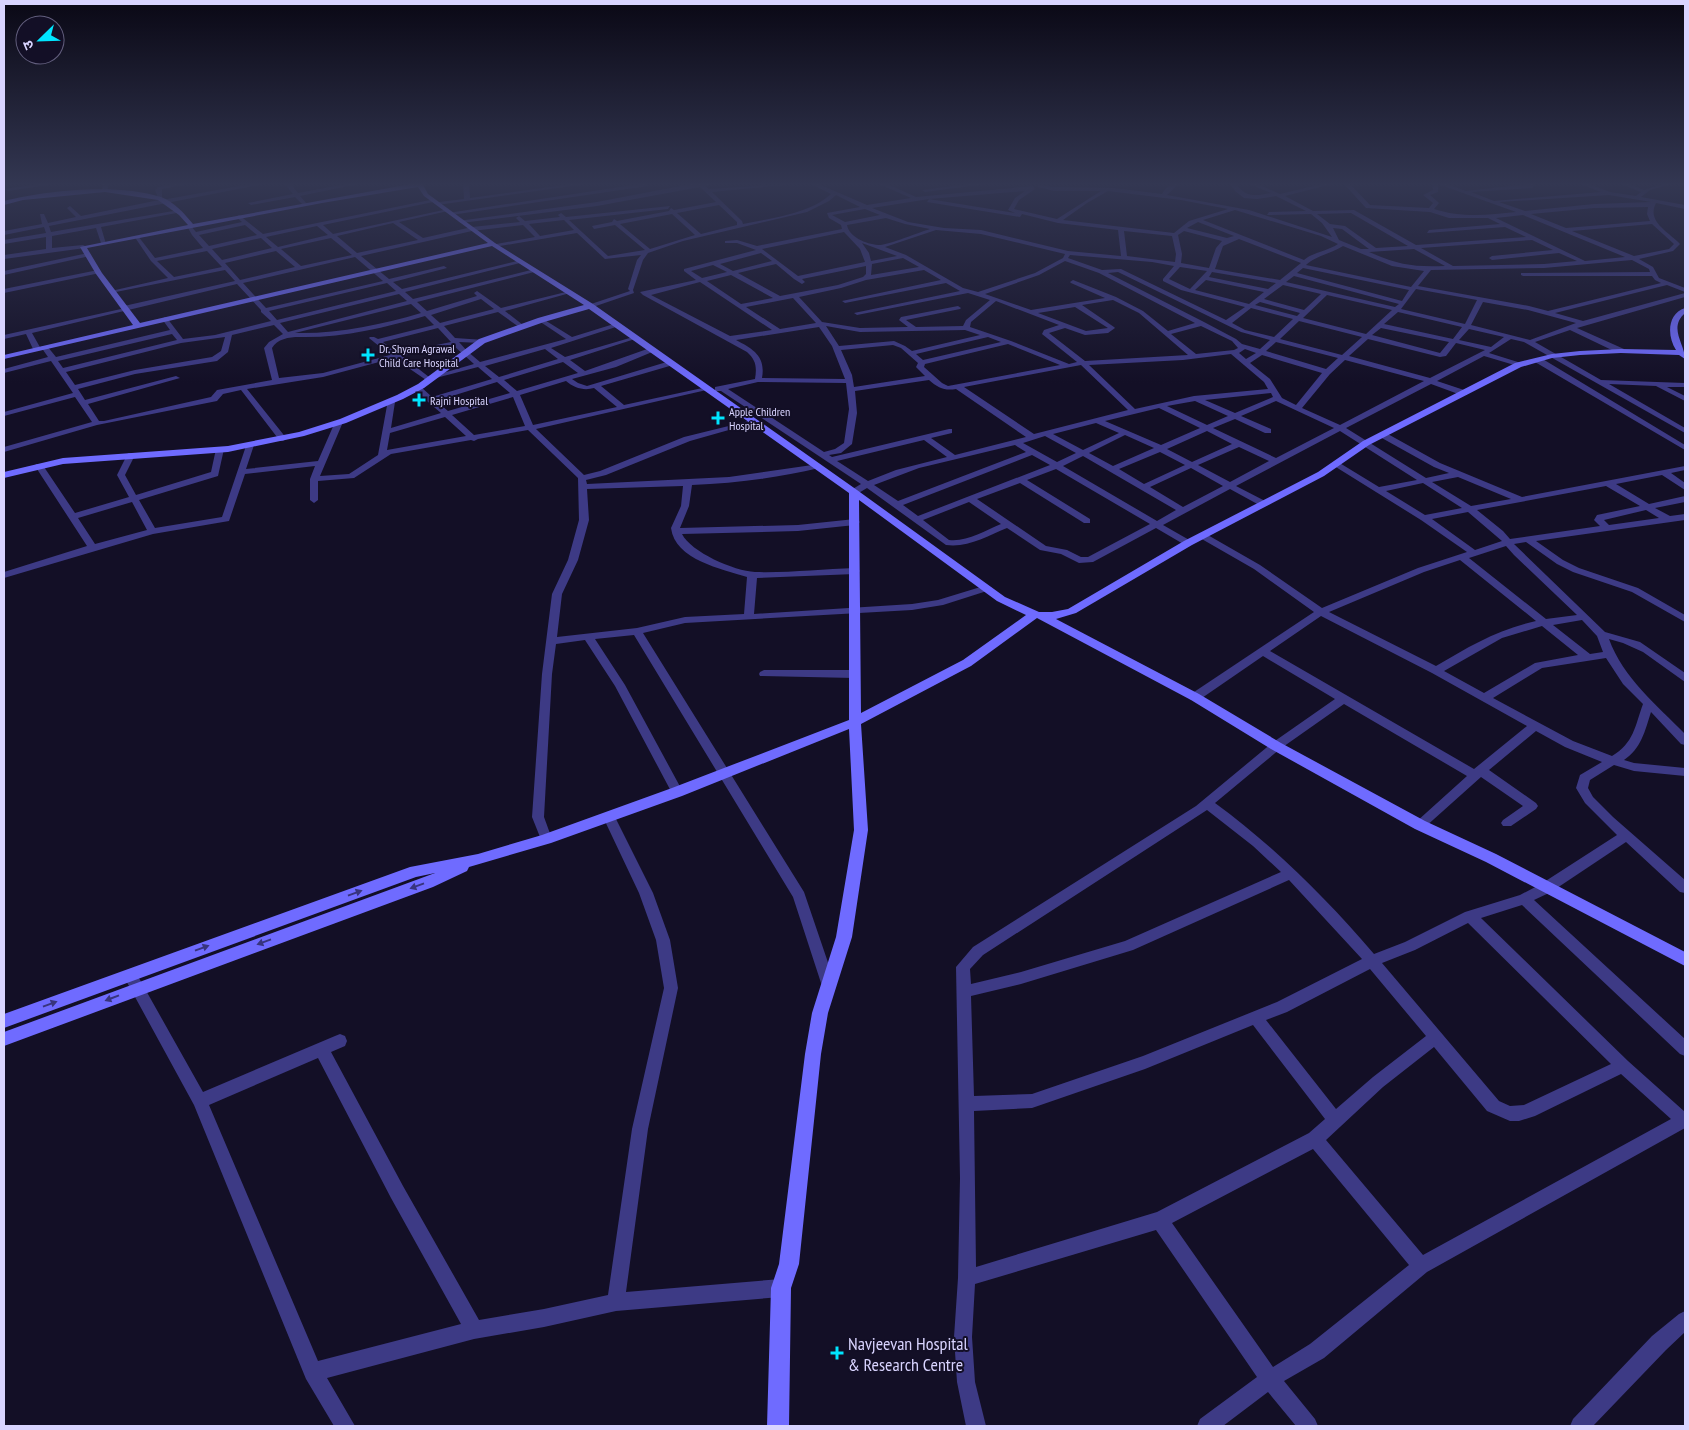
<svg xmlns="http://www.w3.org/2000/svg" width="1689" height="1430" viewBox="0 0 1689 1430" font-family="'PT Sans Narrow','Noto Sans Devanagari',sans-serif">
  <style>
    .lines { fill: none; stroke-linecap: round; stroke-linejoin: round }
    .street { fill: #3d3a85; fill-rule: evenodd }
    .secondary { fill: #6f6bff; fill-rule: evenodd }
    .oneway { fill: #38347d }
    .poi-dot { fill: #00e5ff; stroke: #130f26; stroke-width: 2 }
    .labels { text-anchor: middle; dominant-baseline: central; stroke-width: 4; stroke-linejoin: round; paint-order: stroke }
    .far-poi-label { font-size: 12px; fill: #d9d4ff; stroke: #130f26; text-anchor: start }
    .near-poi-label { font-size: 18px; fill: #d9d4ff; stroke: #130f26; text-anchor: start }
  </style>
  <rect width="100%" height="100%" fill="#130f26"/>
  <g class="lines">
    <!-- street -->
    <path class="street" d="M45,183H61L8,191L5,189Z
      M103,183H109L107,191L102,190Z
      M180,183H192L162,189V200L256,183H269L49,226L51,232L179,210L182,212L101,227L106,244L101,243L96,228L52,236V248L83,245L85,246V248L4,259V255L46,249V237L4,244V240L46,233L44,227L4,235V231L42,224L40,214H44L48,223L76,217L67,208L70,206L81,216L159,200L155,190L158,187Z
      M284,183H290L298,193L351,183H363L300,196L307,204L304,206L295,197L251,205L248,203L293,194Z
      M463,183H469L470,198L578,183H593L437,205L439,202L464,199Z
      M646,183L648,186L451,215L448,213Z
      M696,183H715L705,186L709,189L804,183L712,192L742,221L743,224C772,218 809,214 831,194L809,183H816L867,205L911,198L877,183H885L916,197L1033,186L1035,189L1019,200L1014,209L1057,219L1101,191H1054L1038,187V185L1054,187L1114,188L1162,194C1166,187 1171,183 1180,183L1167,195L1249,210L1332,237L1322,223L1311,214L1267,215L1269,212L1306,211L1276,196L1257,199L1244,198L1235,191L1230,183H1236C1245,198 1255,196 1271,193L1247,183H1255L1280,194L1326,183H1336L1285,196L1313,211L1354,210L1416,245L1526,237L1505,227L1427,233L1429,230L1500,224L1488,218H1449L1430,212L1366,208L1343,183H1349L1370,205L1429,208L1433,203L1423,195L1433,190L1432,183H1444L1466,191L1536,183L1532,188L1471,192L1494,201L1601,192L1578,183H1586L1610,192L1636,196L1641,192L1619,183H1627L1644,190L1666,183H1675L1650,190L1641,197L1685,205V209L1656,203C1646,222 1669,232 1680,244L1673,251L1639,259L1653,267L1659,278L1685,288V292L1667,285L1555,313L1583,321L1685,293V297L1577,328L1624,349V353H1618L1570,330L1535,342L1601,380L1685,383V387H1667L1685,396V401L1656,386L1609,384L1685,428V433L1524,342L1511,339L1489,353L1521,363V367L1484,356L1437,381L1467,391V395H1461L1431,384L1346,428L1426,478L1449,473L1434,467L1380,437V433H1386L1440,463L1522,497L1685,466V470L1671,473L1685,483V490L1662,475L1616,484L1649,504L1685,496V502L1655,508L1670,516L1685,514V520L1536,541L1563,560L1579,568L1638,588L1685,615V622L1632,592L1573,572L1557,564L1526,542L1514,544L1605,632L1640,642L1685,673V682L1643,652L1623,643L1609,639C1623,678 1657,705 1685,734V745L1681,744L1651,712C1645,731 1641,749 1624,760L1634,763L1685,768V776L1634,771L1614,765L1590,780L1588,788L1593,797L1613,817L1685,880V893L1680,892L1626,842L1551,892L1534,900L1685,1039V1056L1680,1054L1522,905L1481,918L1628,1061L1685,1112V1128L1427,1272L1324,1358L1284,1381L1315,1419L1318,1426H1296L1268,1392L1223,1426H1197L1200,1419L1257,1377L1156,1230L975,1284L972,1337L975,1382L986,1426H966L957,1382L954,1337L958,1278L960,1178L956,967L973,947L1196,806L1272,743L1335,699L1263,656L1199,700H1191L1189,697L1191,694L1314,612L1254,569L1200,538V534H1206L1260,565L1322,608L1418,568L1467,552L1421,520L1331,464L1335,461L1338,462L1379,487L1417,480L1340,431L1236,486L1267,502V506H1261L1230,489L1163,525L1191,541V545H1185L1156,528L1093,562L1079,563L1061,554L1040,550L1007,528C987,536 968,548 946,545L867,488L857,494H851V490L861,484L721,391H715V387L755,379C757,367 756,360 747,352L643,295L640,292L696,280L684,271V269L756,250L737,243H725V241L737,240L757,246L842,229L841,225L829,218L827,213L860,207L836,195L829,201L807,212L683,241L648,253L643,260L633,290L634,293L590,308L588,307V305L630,291L628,289L637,260L641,255L605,259L577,233L494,247L491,245L535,237L523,225L472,231L361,256L389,279L444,266L447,268L393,282L402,289L521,260L524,262L405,292L413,299L535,269L538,271L417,302L427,311L477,296L474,293L477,291L501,308L570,291V293L505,311L523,325V327H519L498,312L444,326L455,338L484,340V342L482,343L459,342L467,351L480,362L566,339L539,321V319H543L572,337L617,323L620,325L619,326L551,348L565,357L633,337L638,338L570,360L585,371L650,348L657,350L616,367L572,379L578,383L587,386L670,361H673V365L601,386L624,405L707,387L711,389L536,429L584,475L600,471L684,437L753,420L757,422L690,441L606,475L586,480L587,484L729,477L819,464V468C777,478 735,483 692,485L689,506L680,528L798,525L855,519L860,522L855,525L798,531L682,534C691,552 734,571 755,572C788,573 822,569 855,568L860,571L855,574L757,578L754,614L912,604L938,600L987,585L992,588L990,590L943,605L912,610L685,623L643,633L804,892L836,986L834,990L829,992L824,990L822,986L793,897L634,635L595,639L625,685L683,792L681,795H673L615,686L585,640L556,644L552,674L544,817L552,839L550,842L546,844L542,842L532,817L542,674L552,594L568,560L579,520L578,478L528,430L478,439L474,441L471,440L391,454L354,478L318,481V500L314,503L310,500V479L315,466L245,474L229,521L153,534L4,578V572L87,546L35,466L36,464H42L75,513L129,497L117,475L128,453H131L135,455L125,475L136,495L211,472L216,449L223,447L224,449L218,476L139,500L155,528L222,517L247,443L254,445L246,469L318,461L335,422L342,420L343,422L320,476L349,474L378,455L388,400L395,402L391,428L441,413L414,390V386H420L432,397L492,379L478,367L432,379V382H429L394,358L323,377L247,389L287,439L283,441H280L241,390L223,394L217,401L97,425L4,452V447L92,422L75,397L4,416V412L73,393L51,361L4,373V369L48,357L41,347L43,346H47L56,357L170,330L162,319L165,317L167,318L183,339L215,335L271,321L261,312V310L237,284L32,333L41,349L37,351L33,349L26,334L4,339V335L121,309L124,306L235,281L225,270L111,293V291L168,278L151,261L134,236H138L155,258L203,248L192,235L187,226H191L196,232L242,222L236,217L239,215L263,234L435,199L433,202L323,225L333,234L448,209V211L399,222L423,238L472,227L520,222L516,218L519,216L525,221L560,217L558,215L561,213L566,217L670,206L668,209L569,220L608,256L645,250L615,225L594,229L592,226L612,222L614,219L617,221L669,211L671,208L674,210L716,202L700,187L597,206L461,223L458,221L597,202ZM1438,184L1516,212C1489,215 1461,218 1434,209L1439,203L1430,195L1438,192ZM1025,191L1015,198L1008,210L1015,213L929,199ZM1108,191L1181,200L1228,209L1189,221L1174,233L1063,220L1087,203ZM1609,195L1651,202L1594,204L1525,211L1499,202ZM929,199L927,202L1020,217L1022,214L1058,223L1118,230L1121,256L1068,251L981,230L944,228L908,222L872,208ZM719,205L737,222V225L701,234L677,213ZM1648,207L1647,214L1650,221L1566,228L1531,214L1594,208ZM865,209L880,215L845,222L832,215ZM1235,210L1321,236L1338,244C1328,251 1313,252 1304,260L1203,220ZM1351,213L1408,246L1376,248L1345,226L1330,224L1317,214ZM672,214L695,235L650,249L620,224ZM1523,215L1625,257L1585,261L1496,218ZM886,218L905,224L930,229C920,232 886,246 878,245C866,244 849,237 847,225ZM564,220L574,230L540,236L529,224ZM1198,222L1234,236L1227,238L1187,228ZM393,223L418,240L357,253L337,236ZM1652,224L1674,244L1669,249L1634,256L1572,231ZM245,225L257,235L209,246L199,235ZM317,226L328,235L278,247L266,237ZM1333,228L1342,229L1369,249H1361L1339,240ZM936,230L981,234L1065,254L1063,258L1035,273L978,292L963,288L906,255L885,247ZM1124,231L1172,236L1176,254L1175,262L1127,256ZM1184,231L1222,241L1216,248L1209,268L1181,263L1182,254L1178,235ZM844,232L860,249L865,262L798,276L762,249ZM261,238L272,248L222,260L212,249ZM331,238L352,255L301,266L281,249ZM1239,239L1301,263L1280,280L1215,269L1223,246ZM1532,240L1553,250L1492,256L1489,258L1492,260L1559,253L1577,261L1544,264L1453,266L1421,248ZM862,243L897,256L871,261L869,253ZM1343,246L1392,266L1424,271L1411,287L1306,265C1317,255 1331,254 1343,246ZM1414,249L1445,266C1412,267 1399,265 1369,252ZM207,251L222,267L174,277L157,261ZM276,251L295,267L240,280L225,263ZM761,253L772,261L733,271L720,264ZM1070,255L1152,262L1174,266L1163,279V281L1181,290L1245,307L1226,320L1121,269L1102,270L1068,258ZM355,257L383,281L266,308L243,283ZM903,258L919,267L871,275L872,264ZM1632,260L1649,269L1650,272L1521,273V275L1523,276H1652L1655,280L1661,283L1548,311L1529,306L1418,286L1431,270L1544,268ZM1065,261L1099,273L1195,323L1168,331L1143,311L1116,297L1073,280L1070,282L1071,283L1105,298L1031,310L985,294L1039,275ZM776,264L794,279L802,284L805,282L802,279L866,266V274L863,277L838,285L780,296L738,273ZM713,265L727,272L702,278L691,271ZM1180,267L1207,271L1190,289L1169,279ZM1303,268L1409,290L1402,301L1297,273ZM924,270L941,280L842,301L845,303L946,283L960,291L854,313L857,315L968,293L990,300L966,320L963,326L916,327L906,320L960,309L961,308L958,306L901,317L899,320L908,327L860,328L822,322L799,297L841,288L866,280ZM1118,272L1241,332L1270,340L1260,349L1242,344L1236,339L1204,322L1108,273ZM1212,272L1276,283L1268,289L1209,277ZM731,275L773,298L741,304L707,281ZM1294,276L1399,304L1395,307L1286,282ZM1206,280L1264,292L1249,304L1195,290ZM700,282L772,330L730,336L651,295ZM387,283L396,291L277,320L269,311ZM1283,285L1321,294L1304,310L1264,299ZM1416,289L1477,300L1465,324L1401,309ZM399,294L407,301L288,332L280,323ZM1327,295L1392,310L1366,334L1303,318ZM793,298L816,323L780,329L746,307ZM481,299L494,309L440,323L431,315ZM1113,300L1139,313L1188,355L1085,361L1049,333L1065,328L1085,335L1108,333L1115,328L1114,327L1082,305ZM996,301L1059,325L1044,330L1042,334L1077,362L1069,364L1011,341L970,327L971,322ZM1260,302L1300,313L1297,316L1255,305ZM1483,302L1528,310L1576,323L1530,340L1471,325ZM411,304L421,313C380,325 338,334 295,333ZM1075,307L1108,328L1086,331L1038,313ZM1251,308L1293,319L1274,337L1245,330L1232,323ZM1398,312L1462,327L1453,339L1384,324ZM425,316L434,325L378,339L374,337H370L369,338L390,355L323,373L279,378L272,348C277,339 289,337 299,337C342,338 384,328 425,316ZM1299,321L1362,337L1342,355L1280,339ZM274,325L283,334L269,342L264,348L272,380L217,390L211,397L104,421H99L88,404L180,378L176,376L85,400L78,389L135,374L217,361L228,352L232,335ZM826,326L860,332L965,330L980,335L912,351L905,346L894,341L839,346ZM1201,326L1232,341L1238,348L1234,350L1196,354L1171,334ZM819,327L832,346L845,379L762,378C766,356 753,349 736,340ZM438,328L451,342L397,353L383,342ZM1381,328L1449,342L1440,353L1372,335ZM1469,329L1504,337L1491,347L1459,340ZM172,334L177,340L63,368L58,361ZM225,337L221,351L212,357L135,370L75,385L66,372L181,343ZM988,337L1001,342L923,360L916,354ZM1368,339L1440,357L1446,356L1456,343L1485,350L1430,378L1349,356ZM1276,342L1338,358L1326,369L1266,351ZM1008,344L1060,365L948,386L942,383L924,367L925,364ZM893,345L901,348L918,363L916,367L925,376L854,387L852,375L841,350ZM454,346L474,364L429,377L402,356ZM545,349L558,359L499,377L485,366ZM1245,349L1256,353L1246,359L1239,353ZM1231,354L1264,382L1268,389L1194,396L1135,409L1089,365L1183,360ZM1262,355L1322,373L1296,405L1282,398L1270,379L1250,363ZM1345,360L1416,379L1424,381L1340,425L1302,408L1330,374ZM563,362L578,373L517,391L504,380ZM1081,365L1128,410L1034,434L964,387ZM929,380C938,388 945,391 956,389L1026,437L955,455L931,438L952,433V429H949L832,457L829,455L841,453L852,444L857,413L855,391ZM566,381C574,388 584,391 594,388L617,407L533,425L520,395ZM497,382L510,393L448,411L436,401ZM758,382L846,383L849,409L844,443L835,449L824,452L728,389ZM1271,393L1273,397L1235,413L1205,400ZM513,397L525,426L474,435L452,415ZM1195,401L1228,416L1207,425L1167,406ZM1276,401L1334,428L1276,458L1213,428L1235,419L1265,433H1271V429L1241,416ZM1159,408L1200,428L1161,445L1105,421ZM445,417L466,436L387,450L390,433ZM1096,423L1119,433L1083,450L1053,434ZM1207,431L1232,444L1192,462L1167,449ZM1125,435L1154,448L1113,466L1089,453ZM1045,436L1076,453L1057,462L1023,443ZM924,440L947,457L896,470L868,481L837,461ZM1015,445L1026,452L898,501L874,485L919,468ZM1239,447L1269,461L1230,482L1198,465ZM1160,452L1185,465L1144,484L1119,469ZM1032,455L1050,465L918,516L903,505ZM1083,456L1176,510L1157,521L1063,466ZM1191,468L1223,486L1183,507L1150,487ZM1056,469L1150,524L1088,557H1081L1067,550L1046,546L977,499L1020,483L1084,523H1090V519L1027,480ZM1458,477L1511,499L1471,506L1432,482ZM1423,483L1462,508L1425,515L1386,491ZM683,486L681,506L671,528C675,560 722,569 747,577L744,614L685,617L637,628L557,637L562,594L578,560L589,520L587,489ZM1606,486L1640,506L1597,515L1594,520L1600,526L1510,539L1503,531L1477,510ZM132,502L147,530L95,544L78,518ZM969,502L1001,524C984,531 967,542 949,540L923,520ZM1646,510L1659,518L1609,525L1604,520ZM1468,512L1502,541L1475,550L1432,519ZM1506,546L1514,555L1577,615L1546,619L1469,558ZM1460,560L1536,621C1498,629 1468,647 1436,666L1329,612L1424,572ZM1321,616L1432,673L1527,726L1474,769L1270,651ZM1582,620L1597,636L1603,652L1590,654L1553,625ZM1542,626L1578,655L1535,663L1484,693L1444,671L1502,638ZM1606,658L1623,684L1643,704C1635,726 1634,743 1612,756L1573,741L1493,698L1542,668ZM1344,704L1467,776L1416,822L1414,825L1416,828H1424L1481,777L1523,806L1503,820L1501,823L1503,826H1511L1536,809L1538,806L1536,803L1489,770L1536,731L1565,747L1602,762L1580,775L1576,788L1585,803L1617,835L1541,884L1520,895L1465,912L1405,942L1374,954C1326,898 1275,847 1215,803L1280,749ZM1207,810L1253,846L1281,872L1125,941L1021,972L971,984L970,969L983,955ZM1289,880L1362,959L1277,1002L1143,1056L1032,1094L974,1096L971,996L1021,984L1133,950ZM1468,923L1611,1064L1524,1105L1510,1106L1499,1101L1382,963L1415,950ZM1370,969L1426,1036L1373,1077L1336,1109L1266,1020L1287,1012ZM1253,1025L1325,1119L1309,1133L1157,1212L976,1267L974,1111L1032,1108L1145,1069ZM1434,1047L1487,1111L1510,1121H1519L1535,1116L1621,1074L1671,1119L1423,1255L1326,1140L1383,1087ZM1313,1149L1409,1265L1310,1344L1273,1367L1172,1223Z
      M976,183H994L925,192L922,190Z
      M88,253L91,255L90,256L4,275V271Z
      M98,270L101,272L100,273L4,293V289Z
      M1535,358H1541L1685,445V450L1535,362Z
      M764,670H854L859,674L854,678L760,676L759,674L760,672Z
      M609,812L613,814L615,817L653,893L670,940L678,988L648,1129L626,1292L781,1279L787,1282L790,1288L787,1294L781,1297L616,1311L544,1327L474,1339L327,1378L355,1426H334L306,1379L194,1105L123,975L125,971L130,969L135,971L203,1092L335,1036L340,1034L345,1036L347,1041L345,1046L331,1052L403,1186L479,1320L544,1309L608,1295L632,1129L664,988L656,940L639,893L603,817L605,814ZM318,1058L391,1198L461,1324L318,1361L209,1105Z
      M1685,1311V1332L1666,1350L1593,1426H1570L1573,1419L1652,1336L1679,1314Z"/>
    <!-- secondary -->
    <path class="secondary" d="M416,183H422L428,194L495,243L593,304L857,490L1005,597L1039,612H1052L1068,609L1184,541L1318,472L1363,441L1515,363L1552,354L1580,351L1621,349L1676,350C1667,336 1667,314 1685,308V313C1668,328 1685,344 1685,359L1679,355L1621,353L1580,355L1552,358L1521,367L1369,445L1324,476L1192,545L1076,613L1056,619L1199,694L1281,743L1425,821L1496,854L1685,952V966L1486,862L1415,829L1271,749L1191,700L1037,618L971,666L861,724L868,830L852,937L828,1013L821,1054L799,1264L791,1288L789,1426H767L771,1288L779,1264L805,1054L812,1013L836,937L854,830L849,729L682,796L551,843L469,867L467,871L433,887L4,1046V1032L435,873L416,877L4,1028V1014L410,867L478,854L542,835L672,788L849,720V493L589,309L544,322L485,343L424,388L403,399L346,423L304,436L228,452L63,464L4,478V472L63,458L228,446L299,432L340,419L397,395L418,384L479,339L538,318L584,305L492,246L4,359V355L133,325L96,274L80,247L188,225L179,215L158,200L105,192L23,200L4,205V201C46,190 118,183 161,197C173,201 185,214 193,224ZM418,187L424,196L488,243L140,323L102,273L87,248L322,203ZM859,500L997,601L1026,615L963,660L861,713Z"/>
  </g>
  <!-- one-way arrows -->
  <defs><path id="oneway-solid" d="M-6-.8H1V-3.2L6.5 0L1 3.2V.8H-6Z" transform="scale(1.25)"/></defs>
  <g class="oneway">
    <use href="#oneway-solid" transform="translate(417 886) rotate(160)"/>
    <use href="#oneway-solid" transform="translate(355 893) rotate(-20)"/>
    <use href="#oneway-solid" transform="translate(264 942) rotate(160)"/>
    <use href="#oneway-solid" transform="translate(202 948) rotate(-20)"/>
    <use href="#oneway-solid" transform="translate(112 998) rotate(159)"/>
    <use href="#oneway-solid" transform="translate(50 1004) rotate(-20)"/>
  </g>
  <!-- sky -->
  <linearGradient id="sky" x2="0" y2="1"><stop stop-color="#0a0815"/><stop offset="0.48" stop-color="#333752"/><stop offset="1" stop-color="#333752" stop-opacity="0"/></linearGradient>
  <rect width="1689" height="383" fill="url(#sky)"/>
  <!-- markers -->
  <g class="poi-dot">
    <path d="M365.5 347.5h5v5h5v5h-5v5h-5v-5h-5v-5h5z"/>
    <path d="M416.5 392.5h5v5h5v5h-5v5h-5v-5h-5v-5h5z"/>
    <path d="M715.5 410.5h5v5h5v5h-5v5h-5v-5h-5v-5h5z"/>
    <path d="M834.5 1345.5h5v5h5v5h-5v5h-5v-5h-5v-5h5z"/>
  </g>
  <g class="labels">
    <!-- far-poi labels -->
    <g class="far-poi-label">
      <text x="379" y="348">Dr. Shyam Agrawal<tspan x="379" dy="14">Child Care Hospital</tspan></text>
      <text x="430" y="400">Rajni Hospital</text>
      <text x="729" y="411">Apple Children<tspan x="729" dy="14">Hospital</tspan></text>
    </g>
    <!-- near-poi labels -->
    <g class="near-poi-label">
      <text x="848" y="1343">Navjeevan Hospital<tspan x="848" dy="21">&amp; Research Centre</tspan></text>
    </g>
  </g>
  <!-- border -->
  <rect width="1689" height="1430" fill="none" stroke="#d9d4ff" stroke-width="10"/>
  <!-- north arrow -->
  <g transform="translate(40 40) rotate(247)"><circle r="24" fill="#130f26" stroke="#625e7d"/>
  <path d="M0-4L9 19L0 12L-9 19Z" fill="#00e5ff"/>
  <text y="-8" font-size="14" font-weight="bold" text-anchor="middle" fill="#d9d4ff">उ</text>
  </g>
</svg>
